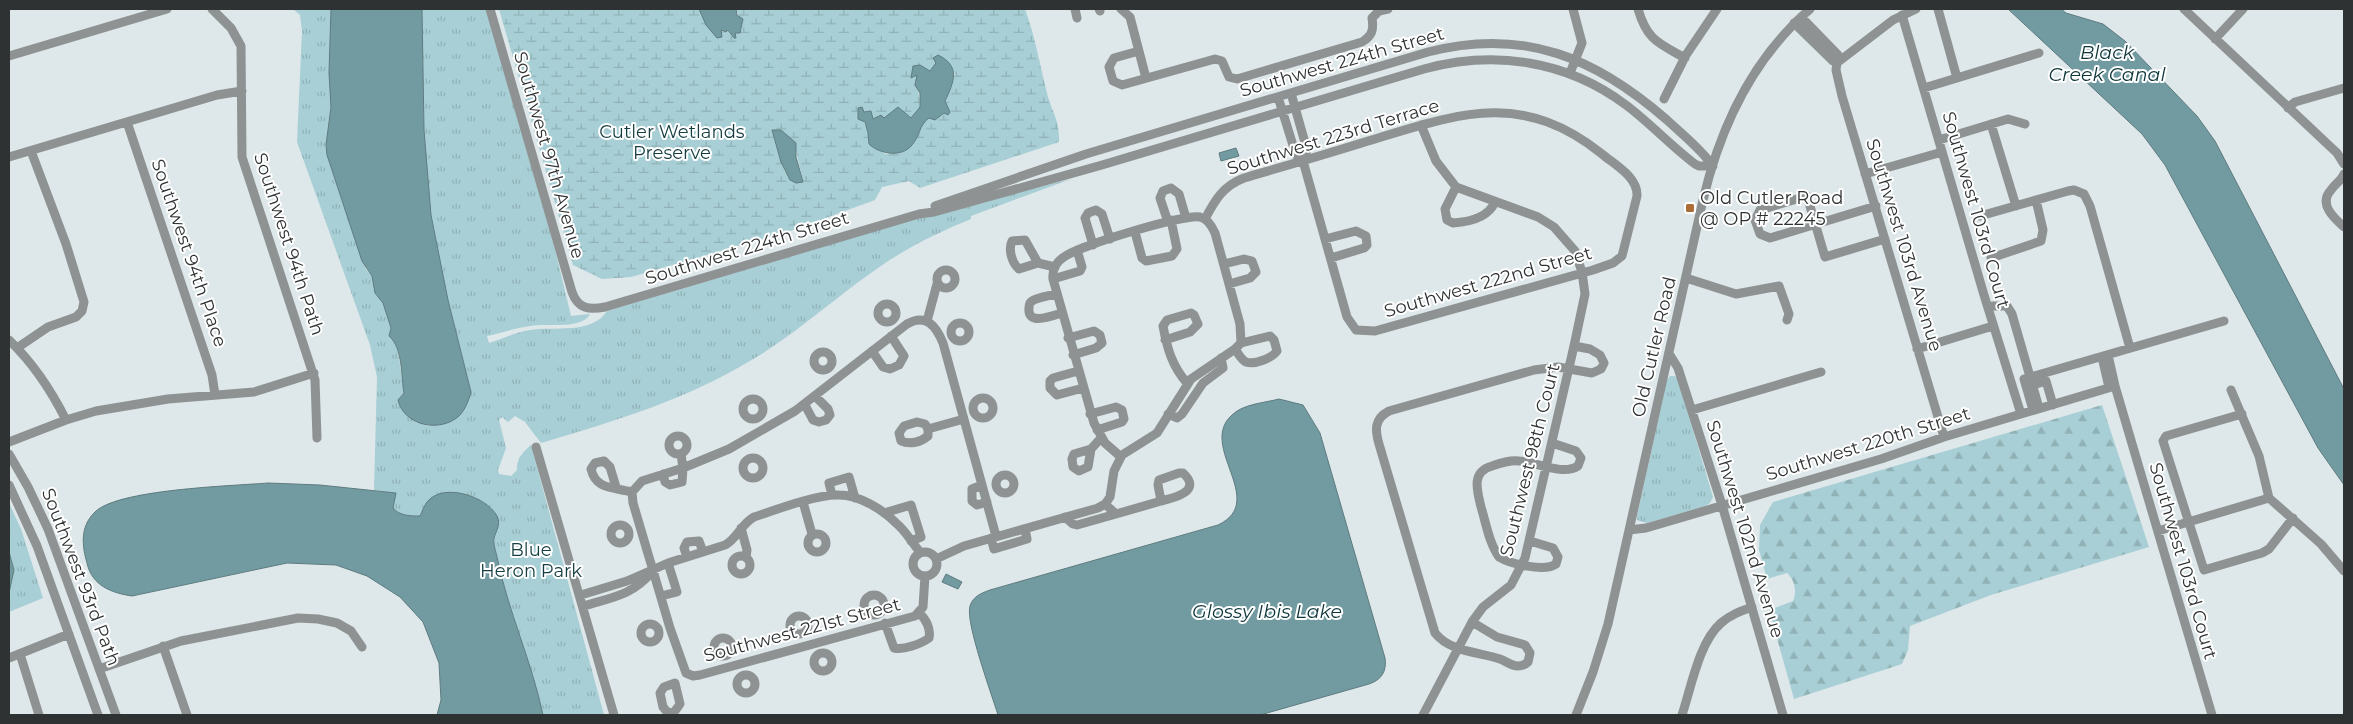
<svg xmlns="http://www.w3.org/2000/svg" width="2353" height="724" viewBox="0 0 2353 724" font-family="Montserrat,sans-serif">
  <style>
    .grass { fill: url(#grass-tufts) }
    .forest { fill: url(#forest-firs) }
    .wetland { fill: url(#wetland-marsh); fill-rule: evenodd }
    .water { fill: #729ba1; stroke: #5e7c80 }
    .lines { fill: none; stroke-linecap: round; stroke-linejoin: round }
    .minor { stroke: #8e9292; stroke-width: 9 }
    .poi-dot { fill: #ad6c36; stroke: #fff; stroke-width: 2 }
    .labels { text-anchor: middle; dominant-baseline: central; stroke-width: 4; stroke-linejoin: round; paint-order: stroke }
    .street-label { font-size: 18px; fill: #2f3233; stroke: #fff }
    .park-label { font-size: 18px; fill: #153d42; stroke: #fff }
    .poi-label { font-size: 18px; fill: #2f3233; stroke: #fff; text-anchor: start }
    .water-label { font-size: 19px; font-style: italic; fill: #0d363b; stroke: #fff }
  </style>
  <defs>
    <pattern id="grass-tufts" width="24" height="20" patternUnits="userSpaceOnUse" patternTransform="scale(1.25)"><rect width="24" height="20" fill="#a7cfd5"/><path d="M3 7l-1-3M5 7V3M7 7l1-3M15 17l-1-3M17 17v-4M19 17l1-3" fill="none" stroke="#90b2b7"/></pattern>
    <pattern id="forest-firs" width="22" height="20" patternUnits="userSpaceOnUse" patternTransform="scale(1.25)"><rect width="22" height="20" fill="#a7cfd5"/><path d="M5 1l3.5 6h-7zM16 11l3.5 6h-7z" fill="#90b2b7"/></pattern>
    <pattern id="wetland-marsh" width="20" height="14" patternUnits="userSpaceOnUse" patternTransform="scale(1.25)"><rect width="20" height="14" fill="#a7cfd5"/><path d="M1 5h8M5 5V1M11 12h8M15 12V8" fill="none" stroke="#90b2b7"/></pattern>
  </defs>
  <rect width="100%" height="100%" fill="#dee7e9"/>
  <!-- grass -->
  <path class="grass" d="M293,9H331V107L326,145L330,165L366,269L372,276L375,293L383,303L391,329V338L397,345L404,392L400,397L415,422L429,426L441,424L456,418L466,406L470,387L448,300L431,215L424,130L422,9H486L555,249L571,316L590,314C582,330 545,323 530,326C515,328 502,333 487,336L489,343C502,339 516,332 530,330C553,326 592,335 607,311L932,214L1071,179L971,216V219C939,232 906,248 878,268C836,297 798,332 755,358C686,400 618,420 541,443L525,422L515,416L508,422L502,417L499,420L506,448L498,470L499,474L511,476L517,470C516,459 523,452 531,445L604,715H543C532,663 510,614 498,562C497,555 493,545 494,539C495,530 502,523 495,514C471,486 457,494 427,502L420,516C410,516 400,516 393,508L395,493L374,490L377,377L370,345L297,142L302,31L300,15Z
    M1670,376H1675L1678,380L1713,497L1710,503L1705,506L1647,523L1637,520V516L1667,380Z
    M9,503L21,529L43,598L9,612V593L14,570L9,552Z"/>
  <!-- forest -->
  <path class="forest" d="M2102,405L2149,547L1991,595L1910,626L1908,650L1902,664L1794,699L1769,610L1793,601C1797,592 1795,580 1787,573L1767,579L1759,550L1760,525L1773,502Z"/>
  <!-- wetland -->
  <path class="wetland" d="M499,9H699L717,38L721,30L724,32L728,30L734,38L739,16L736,9H1025C1035,36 1040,65 1047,93C1052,113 1060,120 1059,142L920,188L909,181L882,187L875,200L793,230L631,277L602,279L573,265ZM942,57L955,74L945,101L946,107L945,113L929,118L921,125L906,150L885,154C875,141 862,128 863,112L871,111L873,119L879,117L884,118L898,107L911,118L920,107L917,75L912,77L920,65L930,71ZM781,130L795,146L803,182L785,172L772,131Z"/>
  <!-- water -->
  <path class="water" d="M331,9H422L424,130L431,215L448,300L471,392C469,400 465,410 459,416C440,433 404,426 398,400L404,393C401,376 403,348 389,336L391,328L383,303L375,293L372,276L362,261L327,155L326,145L331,107L329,73Z
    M699,9H736L737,15L743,19L740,33H735L736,38H734L728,30L726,32L721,30L722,37L717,38L706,25Z
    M2008,9H2061L2066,13L2103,24L2125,41L2197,116L2215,141L2344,389V485L2318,448L2165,165L2142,134Z
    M938,55C961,66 954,82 945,101L950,112L948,115L944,113L935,120L929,118C919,125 920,136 912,145C902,158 879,154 869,144L868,133L865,122L858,119V108L862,107L864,112L871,111L873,119L881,115L884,118L898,107L911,118L920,107V93L915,85L917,75L911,78L913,66L920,65L930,71L936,63L933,58Z
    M772,130H781L796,143V157L803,182L796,183L790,180L781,162Z
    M1236,148L1239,156L1221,161L1219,153Z
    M1279,399L1303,405L1320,433L1385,658C1387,672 1381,680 1369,684L1260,715H998C992,695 965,622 970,606C973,596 982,593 990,590L1218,525C1269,501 1197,446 1232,415C1243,404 1264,403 1279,399Z
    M268,483L320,485L396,493L393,508C400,516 410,516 420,516C422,512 424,506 427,502C443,482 486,496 497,516C501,525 496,531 494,538C493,544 496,552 497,557C508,611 532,662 543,715H437L441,700L439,663L423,622L400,597L367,576L336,565L287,563L132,596C112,593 92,586 87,563C82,546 80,527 94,513C115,489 233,486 268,483Z
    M9,552L14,570L9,593Z
    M946,574L962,582L958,589L942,582Z"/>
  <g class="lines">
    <!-- minor -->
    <path class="minor" d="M212,9L231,28L241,46L242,157L315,380L317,438
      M490,9L572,292C578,309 589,310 605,307L919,214L934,212L1102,165L1424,69C1494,50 1566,60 1626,105C1650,123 1671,146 1695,164L1699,166H1713
      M1075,9L1077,18
      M1099,9L1100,11
      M1121,9L1130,17L1146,78
      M1638,9C1647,40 1658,43 1685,58
      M1938,9L1957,78
      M2184,9L2337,153L2344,164
      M1902,15L1984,295L2021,414
      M1801,17L1838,55L1836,70L1842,96L1944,437
      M1794,23L1833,61L1838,62
      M2215,39L2243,9
      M1139,51L1114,58L1109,67L1113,81L1122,85L1215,59L1222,61L1229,77L1237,79L1362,42C1372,36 1374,30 1372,18L1379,11L1388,9
      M9,56L167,9
      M1838,62L1893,20L1916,9
      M1570,73L1582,43L1573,9
      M1924,88L2039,53
      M1291,93L1307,150L1303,161
      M1664,99L1686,55L1717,9
      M2288,108L2295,102L2344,88
      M127,122L212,375L215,395
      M1991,124L2016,206
      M1421,125L1436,161L1456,187L1538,217L1554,227L1575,251L1582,272L1585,294L1574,346L1525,558L1511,585L1483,607L1472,622L1423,715
      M1939,140L2008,119L2025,124
      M9,157L217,95L242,91
      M1865,174L1942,152
      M2344,174C2341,181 2335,184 2331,190C2318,204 2334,218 2344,227
      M1456,187L1445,209L1447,220L1453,223C1469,222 1488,218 1495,202
      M935,206L1086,154L1428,52C1524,27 1596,58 1667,120C1683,135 1700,148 1713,166
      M1876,206L1770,238L1760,234L1755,220L1760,210L1807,196L1825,257L1885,239
      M1980,216L2068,191L2074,190L2084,194L2090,206L2130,348
      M1205,219C1215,200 1223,186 1244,178C1285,166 1327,154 1368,141C1457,114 1521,89 1602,154C1615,165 1638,177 1637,196L1622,256L1613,263L1593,270L1375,331L1356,330L1347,317L1303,161L1296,155L1278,97
      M1168,222L1160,198L1163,191L1171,188L1179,194L1186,218
      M1135,232L1142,258L1146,261L1172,256L1177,249L1171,220
      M1325,239L1356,231L1366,236L1367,245L1364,248L1331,258
      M1093,245L1085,218L1088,213L1096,210L1102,214L1110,239
      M1991,258L2041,241L2043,230L2036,200
      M1038,263L1025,240L1012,241C1008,250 1012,263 1019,269L1038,263L1055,267
      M1224,264L1244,259L1252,261L1256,272L1250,278L1229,284
      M937 279a9 9 0 1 1 18 0a9 9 0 1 1-18 0Z
      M1686,278L1736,294L1779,286L1789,314L1787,320
      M1053,279L1080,271L1082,267L1077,250
      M1056,294C1049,296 1039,297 1032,301C1030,302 1029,304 1029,308C1027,326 1052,316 1062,313
      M878 313a9 9 0 1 1 18 0a9 9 0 1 1-18 0Z
      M1993,306H2007L2012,314L2039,408
      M927,321L937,284
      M951 332a9 9 0 1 1 18 0a9 9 0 1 1-18 0Z
      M1068,338L1094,331L1100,335L1102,343L1096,348L1073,355
      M9,340C33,363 51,390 66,420
      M1165,340L1190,332L1198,324L1194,315L1191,313L1167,320L1163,326C1167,348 1172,366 1187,383
      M17,348L48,327L76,317L82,311L84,302L66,244L31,151
      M1917,349L1993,326
      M872,351L883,367L890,369L899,365L904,356L891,336
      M814 361a9 9 0 1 1 18 0a9 9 0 1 1-18 0Z
      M1670,355L1678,368L1722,505L1783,715
      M2108,355L2115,386L2212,715
      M2102,357L2108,383
      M1078,371L1053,378L1050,381V388L1057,395L1083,388
      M2033,385L2046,381L2053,405
      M2231,390L2259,456L2269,498L2321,544L2344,571
      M973 408a10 10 0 1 1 20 0a10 10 0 1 1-20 0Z
      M743 409a10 10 0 1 1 20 0a10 10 0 1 1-20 0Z
      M805,405L813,420L819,422L826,420L830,415L828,409L816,397
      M1692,410L1821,372
      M2033,410L2024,379L2224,321
      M1090,414L1116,407L1122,410L1124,419L1122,422L1097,430
      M1168,414L1177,418L1182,414L1203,383L1223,368L1221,358
      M2242,414L2166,436L2163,441L2204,570L2262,553L2269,549L2293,518
      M917,422L925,424L928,429V436C921,442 910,445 901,441L899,433L904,426Z
      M928,429L964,419
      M669 445a9 9 0 1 1 18 0a9 9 0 1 1-18 0Z
      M9,442L66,420L96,411L168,399L254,392L314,373
      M536,447L614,715
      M1091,449L1088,467L1079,471L1073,467L1072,459L1074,454L1091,449L1101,438
      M9,454L28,487L48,529L116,715
      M1121,457L1105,443L1094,423L1053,279C1052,269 1056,262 1064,257C1078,246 1183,214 1200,217C1208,219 1212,226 1215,233L1240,324L1241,343
      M743 468a10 10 0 1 1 20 0a10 10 0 1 1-20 0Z
      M1179,473H1183C1203,491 1174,498 1161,501L1158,485L1159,480Z
      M663,474L665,482L670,485L682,482L683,468L681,454
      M996 484a9 9 0 1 1 18 0a9 9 0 1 1-18 0Z
      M9,485L37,546L98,715
      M982,485L972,489V501L977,505L987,502
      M616,487L610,467L604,461L595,463L591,469C596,490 613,487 632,492
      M632,492L642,481L683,468L729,449L795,411L907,324C926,313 936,326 943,343L996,536
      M632,492L633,503L670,628L686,673
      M832,495L829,483L849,477L855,498
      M803,502L812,534
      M1105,504L1110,497L1114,471L1122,455L1157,433L1191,379L1235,349L1241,343L1270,336L1274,340L1277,351C1272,358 1255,365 1246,362C1241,360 1238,353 1235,349
      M884,513L911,505L921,537L911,541
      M1065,517L1073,524L1077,525L1116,514
      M611 534a9 9 0 1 1 18 0a9 9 0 1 1-18 0Z
      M741,528L747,550L746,557
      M1629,530L1646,528L1881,459L1944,437L2115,386
      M2158,531L2269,498
      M808 543a9 9 0 1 1 18 0a9 9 0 1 1-18 0Z
      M991,538L994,549L1027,539L1025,529
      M1530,541L1553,548L1558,557L1556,564C1545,572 1510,564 1499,557C1489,543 1486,523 1481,507C1477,490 1471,472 1492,466C1501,463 1510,460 1519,461C1536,462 1563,476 1578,466L1581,458L1576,451L1552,443
      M913 564a12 12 0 1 1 24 0a12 12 0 1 1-24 0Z
      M732 565a9 9 0 1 1 18 0a9 9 0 1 1-18 0Z
      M687,557L684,548L687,542L699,541L703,552
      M936,559L964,546L1098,508L1105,504L1116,514L1161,501
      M581,595L627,581L668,563L725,545C737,539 741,524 754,517C775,510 817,494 839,495C859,495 882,509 896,523C906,531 912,543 920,552
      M864 605a10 10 0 1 1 20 0a10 10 0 1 1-20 0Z
      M661,596L677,592L668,563
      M584,606C613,597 631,596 652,572
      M790 625a9 9 0 1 1 18 0a9 9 0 1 1-18 0Z
      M1472,622L1497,637L1525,645L1530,653L1528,662C1525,665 1522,666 1518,666C1511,666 1506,661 1500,659C1479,652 1450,652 1435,633L1379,444C1375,430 1374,419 1389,411L1534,370L1558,367L1592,373L1601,369L1604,363L1600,355L1590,349L1574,346
      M885,623L894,648C904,650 921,644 929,638C931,629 926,619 919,613
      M641 633a9 9 0 1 1 18 0a9 9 0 1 1-18 0Z
      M714 647a9 9 0 1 1 18 0a9 9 0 1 1-18 0Z
      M163,646L187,715
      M814 662a9 9 0 1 1 18 0a9 9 0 1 1-18 0Z
      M20,654L39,715
      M9,658L69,634
      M99,669L181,641L298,618L318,619L337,623L351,631L362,647
      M686,673L693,676L700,675L915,616L923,607L925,576
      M737 684a9 9 0 1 1 18 0a9 9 0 1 1-18 0Z
      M675,683L680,704L675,711L668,713L663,707L660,693L664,687Z
      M1576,715L1593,672L1608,624L1703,200C1720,128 1753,58 1810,9
      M1682,715C1691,688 1699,642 1721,623C1730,615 1741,611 1752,607"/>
  </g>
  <!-- markers -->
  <rect class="poi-dot" x="1685" y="203" width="10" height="10" rx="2.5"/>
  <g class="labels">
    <!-- street labels -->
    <g class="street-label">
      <text transform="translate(1342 62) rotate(-16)">Southwest 224th Street</text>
      <text transform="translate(1333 137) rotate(-17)">Southwest 223rd Terrace</text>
      <text transform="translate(549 155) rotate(74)">Southwest 97th Avenue</text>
      <text transform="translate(1976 210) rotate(74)">Southwest 103rd Court</text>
      <text transform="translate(289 244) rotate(72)">Southwest 94th Path</text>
      <text transform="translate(1904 245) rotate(73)">Southwest 103rd Avenue</text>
      <text transform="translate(747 248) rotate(-17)">Southwest 224th Street</text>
      <text transform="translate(189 253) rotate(71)">Southwest 94th Place</text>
      <text transform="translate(1488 282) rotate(-16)">Southwest 222nd Street</text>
      <text transform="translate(1654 347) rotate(-77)">Old Cutler Road</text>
      <text transform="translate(1868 444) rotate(-17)">Southwest 220th Street</text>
      <text transform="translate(1530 460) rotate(-76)">Southwest 98th Court</text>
      <text transform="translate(1745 529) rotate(73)">Southwest 102nd Avenue</text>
      <text transform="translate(2183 561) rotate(74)">Southwest 103rd Court</text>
      <text transform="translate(81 577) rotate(69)">Southwest 93rd Path</text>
      <text transform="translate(802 630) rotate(-15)">Southwest 221st Street</text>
    </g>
    <!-- park labels -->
    <g class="park-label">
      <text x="672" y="132">Cutler Wetlands<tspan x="672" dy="21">Preserve</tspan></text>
      <text x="531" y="550">Blue<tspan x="531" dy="21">Heron Park</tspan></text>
    </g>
    <!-- poi labels -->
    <g class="poi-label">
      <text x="1700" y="198">Old Cutler Road<tspan x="1700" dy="21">@ OP # 22245</tspan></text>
    </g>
    <!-- water labels -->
    <g class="water-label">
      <text x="2107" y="52">Black<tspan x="2107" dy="22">Creek Canal</tspan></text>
      <text x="1267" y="611">Glossy Ibis Lake</text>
    </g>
  </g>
  <!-- border -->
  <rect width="2353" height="724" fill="none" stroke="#2f3233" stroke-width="20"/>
</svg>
